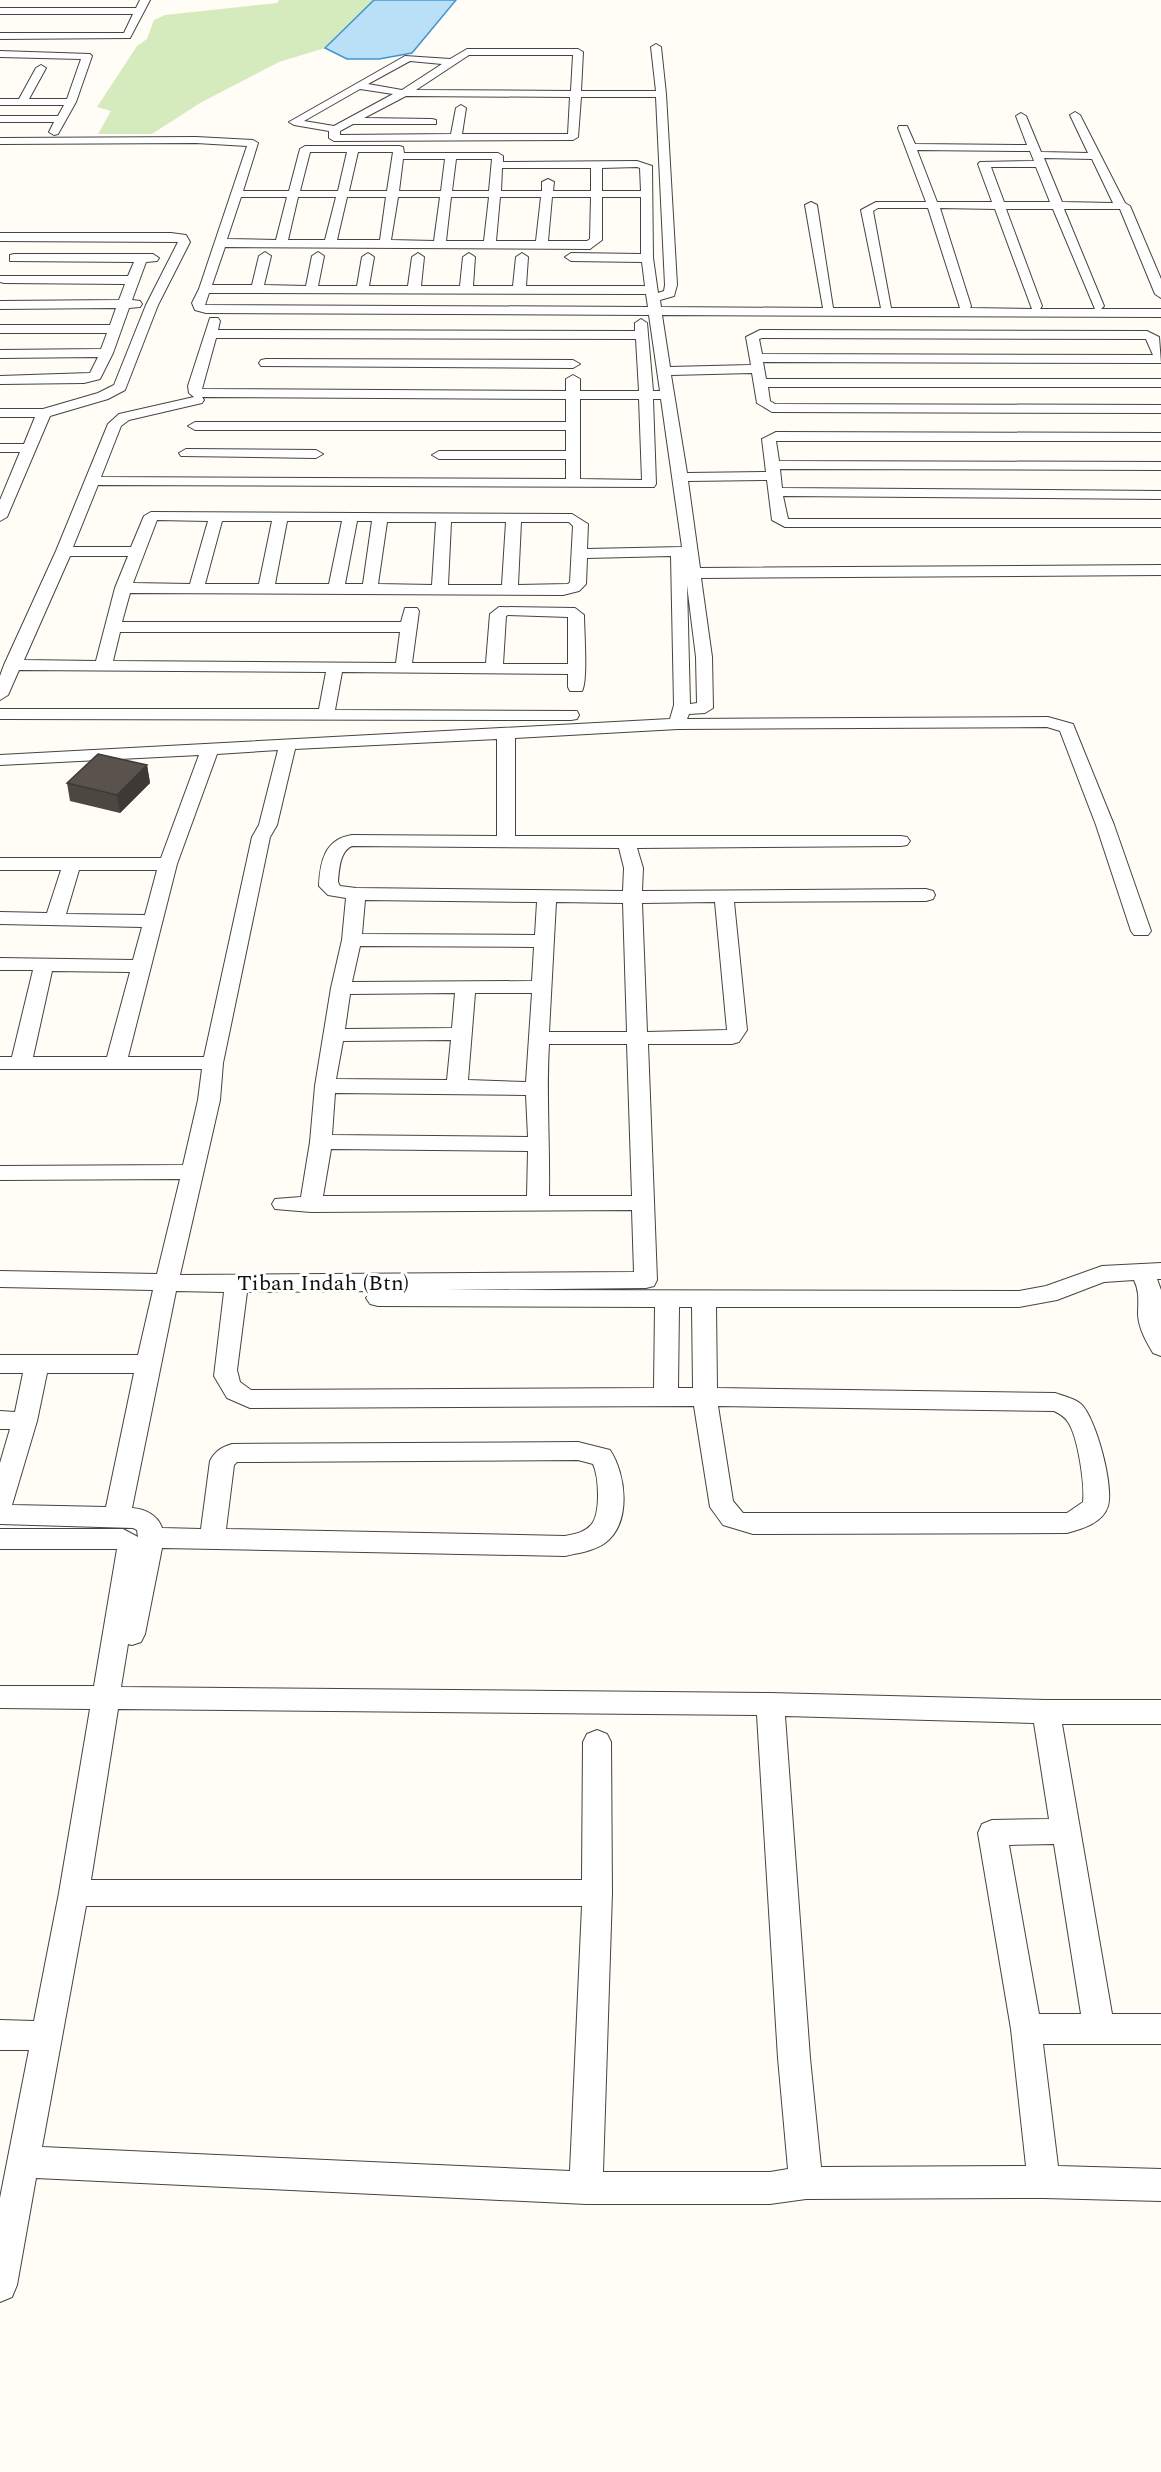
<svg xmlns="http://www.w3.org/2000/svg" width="1161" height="2472" viewBox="0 0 1161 2472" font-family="Spectral,serif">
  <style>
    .green { fill: #d5ebbd }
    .water { fill: #b9e0f7; stroke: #3f96cf; stroke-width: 1.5 }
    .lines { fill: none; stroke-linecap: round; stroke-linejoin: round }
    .minor-casing { stroke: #444; stroke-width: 2 }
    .minor { fill: #fff; fill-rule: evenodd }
    .wall { fill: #4d4742 }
    .shaded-wall { fill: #3f3936 }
    .building { fill: #5a524d; stroke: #3f3936; stroke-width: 1.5 }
    .labels { text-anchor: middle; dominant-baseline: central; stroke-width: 6; stroke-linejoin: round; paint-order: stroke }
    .street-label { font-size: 22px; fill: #111; stroke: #fff }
  </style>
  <rect width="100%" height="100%" fill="#fffdf5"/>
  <!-- green -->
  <path class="green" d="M279,0H374L325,48L279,62L200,103L152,134H98L111,111L97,107L137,46L147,39L154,20L165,15L277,3Z"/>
  <!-- water -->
  <path class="water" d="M374,0H456L412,53L379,59H347L325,48Z"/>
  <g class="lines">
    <!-- minor casing -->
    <g class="minor-casing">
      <path id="minor" d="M140,0H150L130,38L0,39V33H124L133,14H0V8H136Z
        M656,44L661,47L666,94L677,285L674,296L660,300L661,307L823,308L805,205L811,202L817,205L833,308H881L861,210L876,202H926L898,128L899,126H907L915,144L1027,145L1016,116L1021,113L1026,116L1041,152L1088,153L1070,115L1075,112L1080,115L1125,203L1130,206L1161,279V298L1155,294L1120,209H1064L1104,306L1101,309H1161V317L662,315L670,367L751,365L746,337L760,330L1147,331L1159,337L1161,363L763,362L766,379H1161V387H768L770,401L775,404L1161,405V413L772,412L757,403L752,373L671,375L687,473L766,472L762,439L776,432L1161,433V441H776L779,461L1161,462V470L780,469L782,488L1161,491V499L783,496L788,519H1161V527H785L772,520L767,480L688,481L700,568L1161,565V575L701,578L712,657L713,708L705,713L689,714L687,719L1048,717L1073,724L1114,825L1151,931L1148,935H1134L1131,931L1096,825L1060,731L1047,727L678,729L515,738V836H901L907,837L910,841L907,845L901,846L637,848L643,868L642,891L926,889L933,891L935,895L933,899L926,901L734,902L747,1030L739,1042L732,1044H648L657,1280L654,1286L646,1288L446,1290L1019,1291L1046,1286L1102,1266L1161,1263V1279H1157L1161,1290V1356L1153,1353C1146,1341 1139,1329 1138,1315C1138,1303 1140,1292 1134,1280L1104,1282L1057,1300L1019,1307H716L717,1388L1055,1393C1063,1396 1074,1398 1081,1404C1096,1418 1114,1486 1108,1506C1103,1523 1082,1529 1067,1533L753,1534L723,1525L710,1507L694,1406L250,1408L227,1398L214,1376L224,1292L176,1291L132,1508C145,1509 158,1515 162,1528L201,1529L210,1461C215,1451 222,1447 232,1444L578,1442L610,1450C626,1474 632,1523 605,1543C594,1551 578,1553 565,1556L162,1548L145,1634L141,1642L132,1645L128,1644L121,1687L770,1693L1046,1700H1161V1724H1062L1112,2014H1161V2044H1043L1058,2166L1161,2169V2201L1044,2198L806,2199L770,2204H586L36,2178L17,2285L12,2297L0,2302V2198L29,2050H0V2020L34,2021L59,1893L90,1709L0,1708V1686H94L117,1549H0V1529H123L138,1537L137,1530L133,1528L0,1524V1463L10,1429H0V1411L15,1412L23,1373H0V1355H138L153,1290L0,1287V1271L157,1274L180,1179L0,1180V1166L183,1165L198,1100L202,1069H0V1057H12L33,970H0V958L133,960L142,927L0,924V912L47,913L61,870H0V858H161L199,755L0,765V755L670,719L674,705L671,556L587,558L586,584L579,591L563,595L130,593L122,622H401L405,608H417L419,611L412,663H486L490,614L499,607L575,608L584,615C584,630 588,681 582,691H570L568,687V674L342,672L335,710L577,711L579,715L577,719L571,720L0,719V709H319L326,672L19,670L8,695L0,700V676L4,665L56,551L108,424L119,414L194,397L189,393L188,386L210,318H218L220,321L218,330L635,331V323L641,319L647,323L653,391H660L649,315L206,313L195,310L192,303L199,289L247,146L196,143L0,144V138L196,137L253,140L258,143L243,191H289L300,149L305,146H399L403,147L404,153H498L503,156V162L637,161L652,166L653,258L658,293L664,291L665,285L656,97H581L578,137L573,140L334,141L329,138V131L294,125L289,122L405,56L450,59L467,49H578L583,52L581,91H656L651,47ZM469,55H573L571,91L416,90ZM410,61L442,64L402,90L368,84ZM360,89L393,94L334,126L304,121ZM406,96L570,97L568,134H462L466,108L461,105L456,108L451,134L340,135V131L353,124H436V120L432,119L364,118ZM917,150L1030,151L1034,161L980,162L978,164L992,202H937ZM310,152H347L338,191H300ZM358,152H393L387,191H349ZM1044,158L1092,159L1113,203L1062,202ZM403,159H445L441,191H399ZM456,159H492L489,191H452ZM637,167L640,168L641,191H602V168ZM991,167H1036L1050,202H1004ZM502,168H591V191H553L554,182L548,179L542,182V191H501ZM241,197H287L276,240L227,239ZM298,197H336L325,240H288ZM347,197H386L380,240H337ZM398,197H440L434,241L391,240ZM451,197H489L484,241H446ZM500,197H541L536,241H496ZM552,197H591L590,239L587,241H548ZM602,197H641V254L571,253L565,257L571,261L642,262L645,286H526L528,257L522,253L516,257L513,286H473L475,257L469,253L463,257L460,286H421L424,257L418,253L412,257L408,286H369L374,257L368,253L362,257L357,286H318L324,256L318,252L312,256L306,286L264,285L271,256L265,252L259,256L252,285H212L225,247L590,249L602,240ZM878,208H928L960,308H891L873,211ZM940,208L995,209L1032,309L970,308L971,306ZM1006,209H1053L1095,309H1040L1042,306ZM209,293L646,294L648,307L205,305ZM216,338L636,339L639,391H580V379L573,375L566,379V391L202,389ZM762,338L1146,339L1153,355L762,354L759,339ZM202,397L566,399V422H195L188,426L195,430H566V451H439L432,455L439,459H566V479L101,477L121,426L129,420L202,403L204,400ZM580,399H639L642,480L580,479ZM653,399H661L682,547L587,549L588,524L572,514L151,512L144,516L131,547H73L98,485L654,487L656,484ZM157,520L208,521L190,584L133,583ZM222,521H272L259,584H205ZM287,521H342L329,584H275ZM357,521H372L363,584H345ZM387,522H436L432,585L378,584ZM451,522H506L502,585H448ZM521,522H569L573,526L570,582L568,584L518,585ZM70,556H128L115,588L96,661L24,660ZM687,585L696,657L697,703L690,704ZM508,615L568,617V664H503L506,616ZM120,632H400L396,663L113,661ZM497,739V836L352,835C325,839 320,861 319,886L328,895L346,898L342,940L331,988L315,1086L310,1142L301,1197L275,1199L272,1204L275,1209L311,1212L632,1210L634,1272L180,1275L220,1100L223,1063L270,837L277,825L295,749ZM278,750L259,825L252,837L204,1057H128L177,864L217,754ZM352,846L619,848L624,868L623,891L356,888L340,886L338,882C339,869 340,851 352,846ZM79,870H157L145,915L66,914ZM365,900L537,902L535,935L362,934ZM556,902L623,903L627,1032H549ZM715,902L727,1030L647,1032L642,903ZM360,946L534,947L532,981L352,982ZM52,971L130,972L107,1057H33ZM455,993L452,1028L345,1029L350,994ZM475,993H532L526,1082L468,1080ZM451,1040L447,1080L336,1079L343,1041ZM549,1044H627L632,1196H549C550,1145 546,1095 549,1044ZM335,1093L526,1095L528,1137L332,1135ZM331,1149L528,1151L527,1196H323ZM375,1291L370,1292L366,1298L370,1304L378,1306L655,1307L654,1388L251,1390L240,1382L237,1370L247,1292ZM679,1307H692L693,1388H678ZM47,1373H134L106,1507L12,1505L37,1421ZM718,1406L1054,1411C1060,1414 1065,1417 1068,1422C1078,1437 1085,1484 1083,1502L1067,1513H743L733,1501ZM578,1460L593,1464C599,1477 601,1514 591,1525C584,1533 574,1534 565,1536L226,1529L234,1465L237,1462ZM118,1709L757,1715L778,2058L788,2169L770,2172H603L612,1893L611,1742L607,1734L597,1730L587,1734L583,1742L582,1880H91ZM785,1716L1034,1723L1049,1819L992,1820L982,1824L978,1833L1011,2029L1026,2166L821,2167L810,2058ZM1054,1844L1081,2014H1039L1009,1845ZM86,1906H582L570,2171L42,2147Z
        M0,51L90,54L92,56L76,102L58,134L54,135L49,132L54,122H0V116H58L64,105H0V99H19L36,68L41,65L46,68L29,99H67L81,59L0,57Z
        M0,233H171L186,235L190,242L158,305L125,390L108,399L50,416L7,517L0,521V500L20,452H0V444H24L35,417H0V409H43L98,393L114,385L146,305L178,242L0,241Z
        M14,254H153L159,258L157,261L146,262L132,300L140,301L142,304L140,307L129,308L113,353L100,379L84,383L0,384V376L90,373L98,357L0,358V350L101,349L107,333H0V325H110L116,308L0,309V301L119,300L125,284L4,283L0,282V276H128L134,262L10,261V255Z
        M266,359L573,360L580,364L573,368L261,366L259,363L261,360Z
        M186,449L316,450L323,454L316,458L181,456L179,453Z"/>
    </g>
    <!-- minor -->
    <use href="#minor" class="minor"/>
  </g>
  <!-- wall -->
  <path class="wall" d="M147,765L150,783L120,813L70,801L67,783Z"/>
  <!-- shaded-wall -->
  <path class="shaded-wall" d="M147,765L150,783L120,813L117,795Z"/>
  <!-- building -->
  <path class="building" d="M98,754L147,765L117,795L67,783Z"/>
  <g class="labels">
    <!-- street labels -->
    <g class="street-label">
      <text x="323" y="1283">Tiban Indah (Btn)</text>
    </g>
  </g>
</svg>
